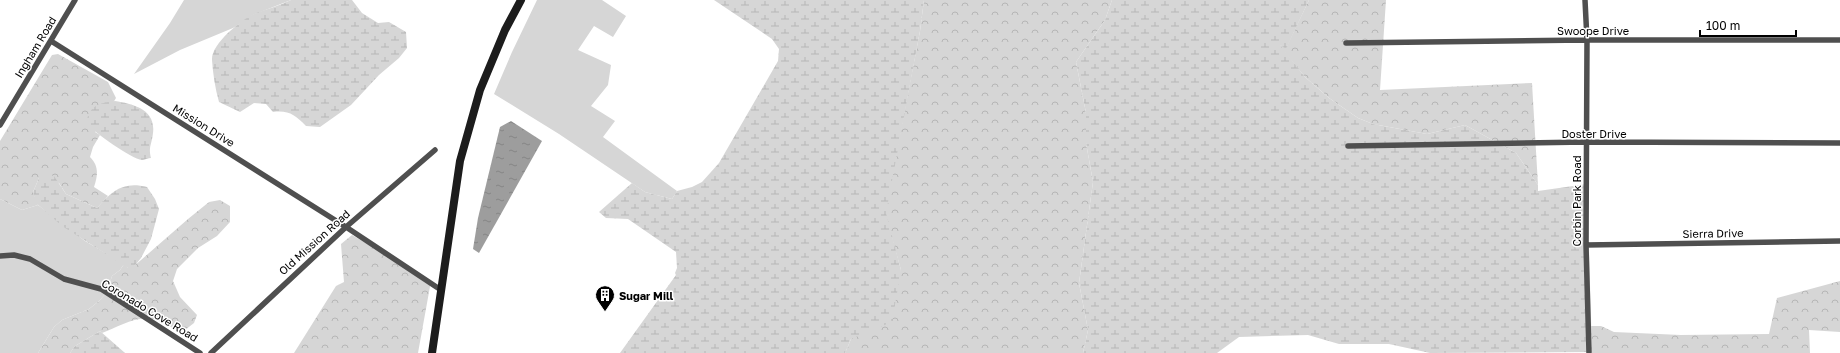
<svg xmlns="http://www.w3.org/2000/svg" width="1840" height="353" viewBox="0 0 1840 353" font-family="'Golos Text',sans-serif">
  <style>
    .grass { fill: #d6d6d6 }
    .forest { fill: url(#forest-crowns) }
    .wetland { fill: url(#wetland-marsh) }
    .water { fill: url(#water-ripples) }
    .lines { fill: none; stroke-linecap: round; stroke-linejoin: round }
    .street { stroke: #4f4f4f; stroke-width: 5.5 }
    .secondary { stroke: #1c1c1c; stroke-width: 8 }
    .labels { text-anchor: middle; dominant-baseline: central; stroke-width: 3; stroke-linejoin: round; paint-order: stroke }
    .street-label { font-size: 11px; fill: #000; stroke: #fff }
    .poi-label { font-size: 11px; font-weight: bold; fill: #000; stroke: #fff; text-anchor: start }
  </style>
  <defs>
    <pattern id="forest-crowns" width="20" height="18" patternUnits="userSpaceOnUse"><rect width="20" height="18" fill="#d6d6d6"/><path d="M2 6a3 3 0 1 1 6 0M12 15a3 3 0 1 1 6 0" fill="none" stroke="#b6b6b6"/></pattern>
    <pattern id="wetland-marsh" width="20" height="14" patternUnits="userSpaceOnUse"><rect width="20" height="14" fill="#d6d6d6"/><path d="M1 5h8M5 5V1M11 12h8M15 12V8" fill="none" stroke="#b6b6b6"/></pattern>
    <pattern id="water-ripples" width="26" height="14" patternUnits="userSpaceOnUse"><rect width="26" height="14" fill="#9d9d9d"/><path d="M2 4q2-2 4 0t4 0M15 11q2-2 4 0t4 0" fill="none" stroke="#858585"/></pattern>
  </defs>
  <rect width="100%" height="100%" fill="#fff"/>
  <!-- grass -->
  <path class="grass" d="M184,0H291L253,15L233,28L180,50L134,74L170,23Z
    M537,0H602L626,16L613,37L594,26L578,50L611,65L608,85L591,106L615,121L603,137L677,191L672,199L645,192L559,134L494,94L512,52Z
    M0,199L22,210L38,205L85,241L124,264L120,270L112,276L107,292L99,301L89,309L62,320L54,327L38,353H0Z"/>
  <!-- forest -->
  <path class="forest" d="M924,0H1112L1105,20L1076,62L1086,113V143L1093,182L1079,283L1088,330L1083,353H845L851,339L901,270L885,213L920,31Z
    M1309,0H1386L1380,90L1532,83L1538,185L1516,153L1465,125L1427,134L1373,124L1358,118L1329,98L1305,77L1278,44L1286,48Z
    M58,54L108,82L116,98L95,132L100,135L93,147L90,157C99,166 98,175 94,187L108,196L97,208L66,194L59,183L39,178L33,192L38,205L22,210L0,199V141L52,55Z
    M220,200L230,206V222L217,236L198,248L177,269L173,281L180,297L197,315L194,323L185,330C169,329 168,324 156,320C138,314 118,327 102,333L100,331L75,346L70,353H38L54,327L62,320L89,309L99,301L107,292L112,276L120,270L124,264L128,268L133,267L188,219L209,202Z
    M352,235L431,281L418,353H294L336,286L344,282L341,244Z
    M1840,281V332L1809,330L1810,353H1592L1591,326H1601L1614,332L1681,335L1769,334L1777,298Z"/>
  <!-- wetland -->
  <path class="wetland" d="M291,0H352L362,13L378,23L389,22L406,32L407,48L399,58L379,75L351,105L320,127L306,126C295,115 289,110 273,112L266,104L254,103L240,112L219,102C215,88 213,74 212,60C211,44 241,20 254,14C266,9 279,6 291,0Z
    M714,0H924L920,31L886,213L901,270L892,322L851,339L845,353H620L676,275L675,273L677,268L676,252L628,219L606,218L599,212L632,183L645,192L672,199L677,191L692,187L702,182L719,163L778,61L779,49L772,39Z
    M1112,0H1309L1286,49L1280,45L1305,77L1329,98L1358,118L1373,124L1427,134L1465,125L1516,153L1538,185V191L1587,184L1592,352L1430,353L1389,344H1339L1308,335L1239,337L1217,353H1083L1088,330L1079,283L1093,182L1086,143V113L1076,62L1105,20Z
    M115,101C133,104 156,109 153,133C152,144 148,147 151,158C148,158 144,160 142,160C131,159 95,132 86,124C89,106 98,103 115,101Z
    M46,174L54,176L66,194L97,208C112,191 123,181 147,187L155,199L159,209L151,239L141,258L133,268H128L62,226L36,203L33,192L39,178Z
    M100,331L125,353H70L75,346Z"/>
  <!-- water -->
  <path class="water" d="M511,121L542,141L479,253L473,249L478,218L500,127Z"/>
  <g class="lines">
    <!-- street -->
    <path class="street" d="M1585,0L1587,40L1586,245L1589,353
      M51,41L346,227L441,290
      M1346,43L1587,40H1840
      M0,125L75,0
      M1348,146L1586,142L1840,143
      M1586,245L1840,241
      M0,256L14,255L30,259L64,279L101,289L200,353
      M211,353L346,227L435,150"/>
    <!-- secondary -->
    <path class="secondary" d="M432,353L460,161L480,90L505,30L521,0"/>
  </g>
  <!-- icons -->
  <defs>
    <g id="building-pin" transform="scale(1)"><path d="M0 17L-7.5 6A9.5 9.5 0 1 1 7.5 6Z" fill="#000" stroke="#fff"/><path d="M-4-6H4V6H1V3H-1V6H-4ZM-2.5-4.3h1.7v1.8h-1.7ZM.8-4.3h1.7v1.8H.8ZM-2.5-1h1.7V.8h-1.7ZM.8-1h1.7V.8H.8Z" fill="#fff"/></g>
  </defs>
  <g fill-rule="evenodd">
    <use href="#building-pin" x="605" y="295"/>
  </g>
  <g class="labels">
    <!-- street labels -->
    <g class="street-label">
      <text x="1593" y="30">Swoope Drive</text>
      <text transform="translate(35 47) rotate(-59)">Ingham Road</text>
      <text transform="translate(204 125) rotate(32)">Mission Drive</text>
      <text x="1594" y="133">Doster Drive</text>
      <text transform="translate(1576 201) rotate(-90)">Corbin Park Road</text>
      <text transform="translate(1713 233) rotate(-1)">Sierra Drive</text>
      <text transform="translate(314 242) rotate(-42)">Old Mission Road</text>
      <text transform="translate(150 310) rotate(31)">Coronado Cove Road</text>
    </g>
    <!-- poi labels -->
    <g class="poi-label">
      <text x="619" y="295">Sugar Mill</text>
    </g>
  </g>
  <!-- scale -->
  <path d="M1700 30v6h96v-6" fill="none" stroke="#000000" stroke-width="2"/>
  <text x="1706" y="30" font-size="12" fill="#000000" stroke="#ffffff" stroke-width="3" paint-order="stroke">100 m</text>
</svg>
